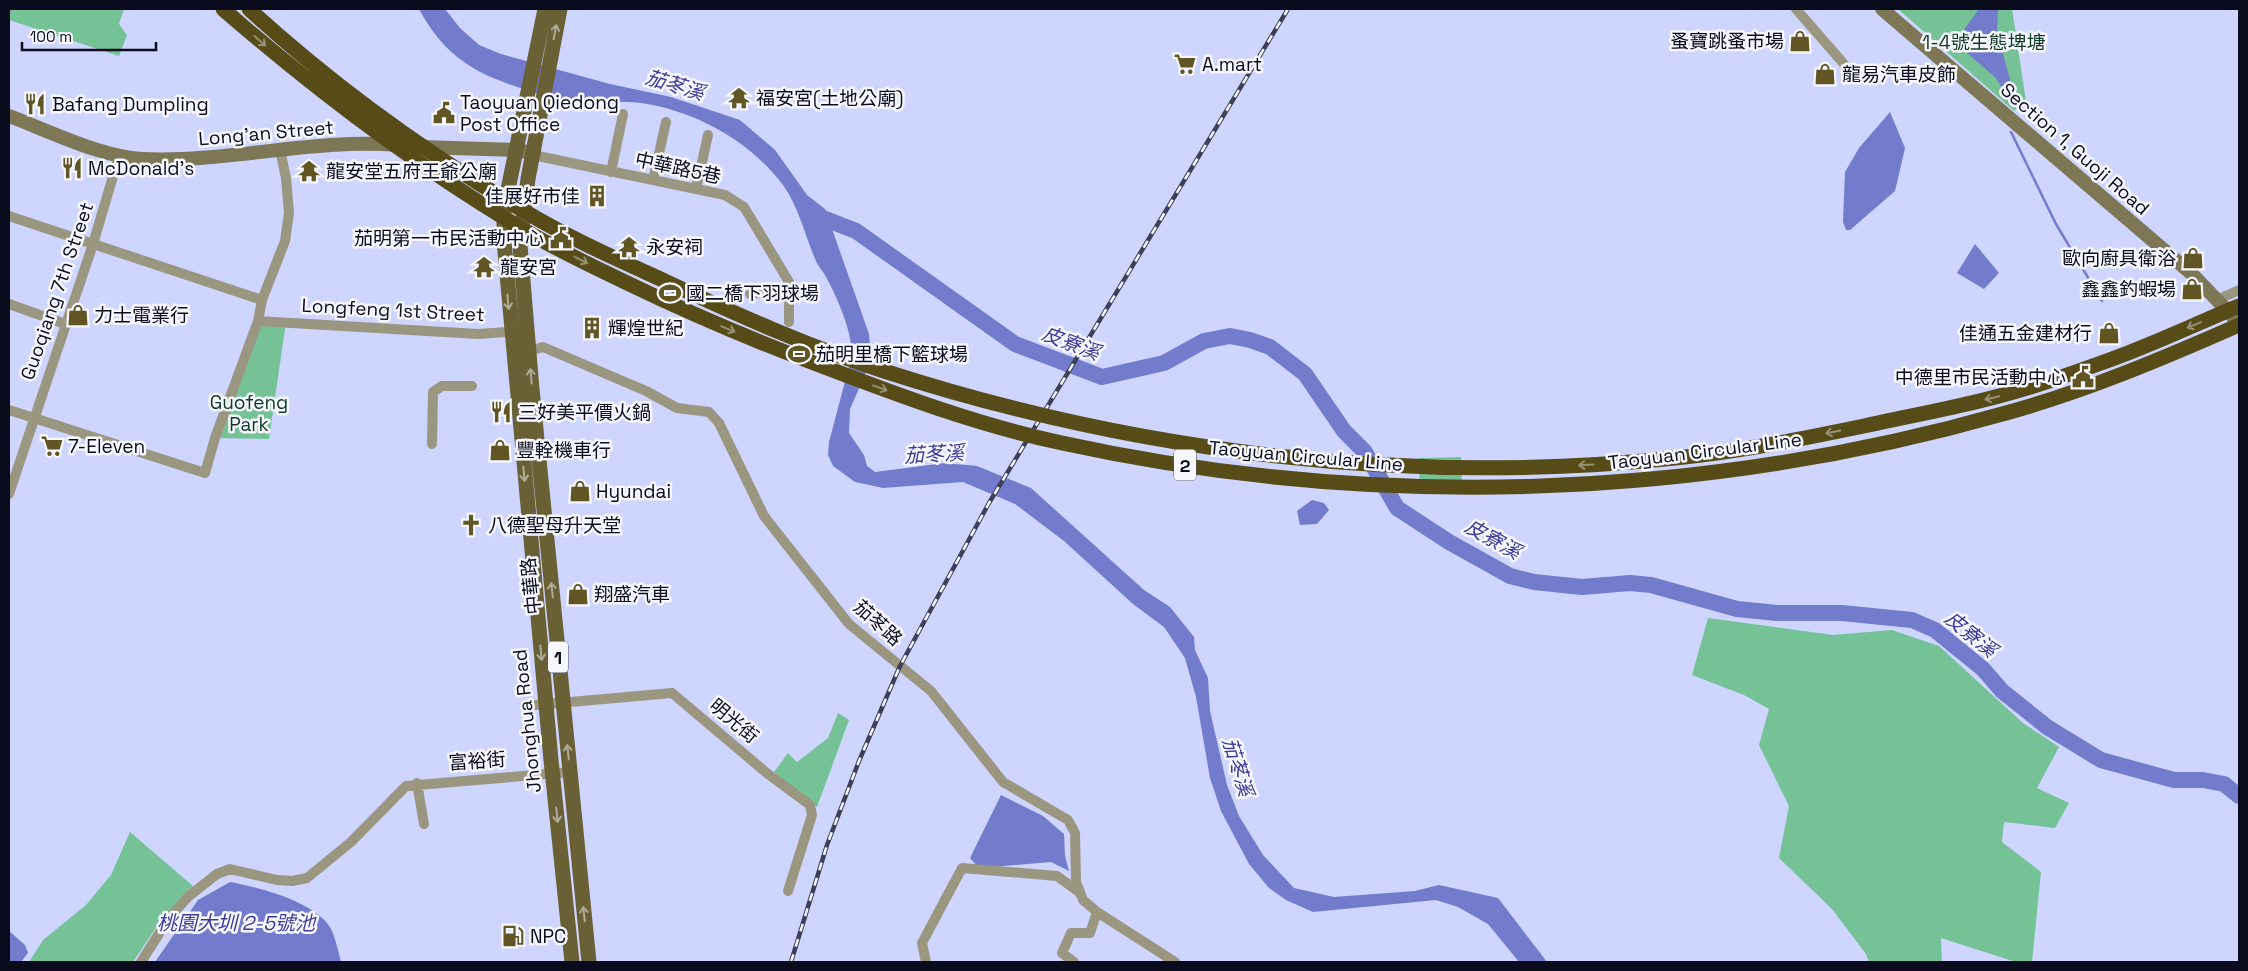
<svg xmlns="http://www.w3.org/2000/svg" width="2248" height="971" viewBox="0 0 2248 971" font-family="'Space Grotesk','Noto Sans TC',sans-serif">
  <style>
    .green { fill: #74c295 }
    .water { fill: #737bcc }
    .lines { fill: none; stroke-linecap: round; stroke-linejoin: round }
    .stream { stroke: #737bcc; stroke-width: 2.5 }
    .river { stroke: #737bcc; stroke-width: 16 }
    .street { stroke: #9b9680; stroke-width: 10 }
    .secondary { stroke: #7e7755; stroke-width: 14 }
    .primary { stroke: #696035; stroke-width: 15 }
    .rail-casing { stroke: #3d4058; stroke-width: 4.5 }
    .rail { stroke: #f7f8fe; stroke-width: 2.5; stroke-dasharray: 8; stroke-linecap: butt }
    .highway-bridge { stroke: #574c17; stroke-width: 15 }
    .oneway { stroke: #b0ac9a }
    .oneway2 { stroke: #979173 }
    .labels { text-anchor: middle; dominant-baseline: central; stroke-width: 5; stroke-linejoin: round; paint-order: stroke }
    .shield { fill: #f7f8fe; stroke: #515360; stroke-width: 1 }
    .shield-label { font-size: 18px; font-weight: bold; fill: #0a0c1d }
    .poi-label { font-size: 19px; fill: #0a0c1d; stroke: #f7f8fe; text-anchor: start }
    .park-label { font-size: 19px; fill: #0f3924; stroke: #f7f8fe }
    .street-label { font-size: 19px; fill: #0a0c1d; stroke: #f7f8fe }
    .water-label { font-size: 20px; font-style: italic; fill: #3b3a9a; stroke: #f7f8fe }
  </style>
  <rect width="100%" height="100%" fill="#ced5ff"/>
  <!-- green -->
  <path class="green" d="M9,9H124L119,24L127,35L119,56L9,20Z
    M1898,9H2012L2026,101L2014,111Z
    M258,321L286,322L269,439L215,438Z
    M1461,457L1462,491L1420,493L1419,458Z
    M1708,618L1833,635L1892,630L1939,646L2023,723L2059,747L2037,788L2069,803L2055,828L2004,822L2002,842L2041,872L2032,962H2016L1941,938L1942,962H1869L1866,954L1832,909L1779,858L1789,806L1759,745L1769,709L1744,695L1692,675Z
    M838,713L849,720L817,807L774,772L788,753L797,762L828,738Z
    M130,832L193,886L159,923L133,962H29L43,940L86,905L111,875Z"/>
  <!-- water -->
  <path class="water" d="M419,9H445L460,28L479,45L501,54L610,84L671,97L740,120L775,150L807,195L825,209L869,334L871,361L850,409L849,433L864,455L867,466L875,472L945,463L977,466L1031,488L1144,590L1170,607L1194,637L1195,650L1208,678L1210,711L1227,785L1239,816L1263,855L1294,888L1334,897L1415,891L1439,885L1498,898L1547,962H1519L1488,924L1458,907L1436,900L1313,912L1286,900L1269,888L1249,864L1221,811L1210,778L1196,697L1185,658L1164,627L1133,604L1064,541L1015,504L963,482L883,488L855,482L833,466L828,455L829,442L852,355C852,331 837,297 826,277C823,271 818,266 816,261C805,236 799,207 783,185C751,143 704,116 653,105C624,98 592,105 563,101C551,99 538,93 527,90C475,74 445,57 419,9Z
    M1979,9H1998L1997,32L2014,94L2007,97L1996,78L1967,53L1962,45L1963,31Z
    M1890,112L1905,148L1895,191L1850,230H1846L1843,222L1845,172L1859,148Z
    M1975,244L1999,273L1984,289L1957,273Z
    M1312,500L1324,503L1329,510L1317,524L1300,525L1297,511Z
    M1001,795L1043,816L1064,834L1065,856L1069,871L1051,862L979,868L970,858Z
    M230,882C258,887 317,902 331,929C336,939 338,951 341,962H155L198,900Z
    M9,931L25,945L28,953L21,962H9Z"/>
  <g class="lines">
    <!-- stream -->
    <path class="stream" d="M2011,132L2056,224L2102,301"/>
    <!-- river -->
    <path class="river" d="M810,213L856,231L1015,344L1102,377L1164,363L1204,341L1230,336L1250,340L1270,347L1305,374L1344,431L1365,452L1397,508L1449,542L1510,576L1534,582L1582,587L1630,583L1651,585L1737,609L1777,613H1842L1912,620L1935,630L1983,669L2002,691L2047,727L2101,760L2174,780H2203L2224,784L2239,796"/>
    <!-- street -->
    <path class="street" d="M1796,9L1844,64
      M533,155L725,195L744,207L789,282L785,290L750,294
      M611,172L623,114
      M653,180L666,122
      M696,189L708,135
      M9,216L262,300
      M789,283V322
      M2217,300L2239,290
      M9,304L65,324
      M258,321L478,334L519,331
      M523,353L543,347L646,391L677,408L709,412L719,423L764,516L849,624L931,691L1003,782L1068,820L1075,833L1076,882L1083,900L1097,912L1175,962
      M9,410L205,473L215,438L258,321L262,300L285,241L289,213L286,178L280,150
      M432,444L433,392L442,386H472
      M9,494L93,244L119,156
      M536,705L672,693L768,774L810,805L812,815L788,891
      M417,783L424,824
      M141,962L169,918L189,896L217,874L230,869L277,880L292,881L307,878L351,842L406,786L570,772
      M926,962L922,943L962,868L1057,876L1079,892
      M1074,962L1062,953L1071,933H1090L1097,912"/>
    <!-- secondary -->
    <path class="secondary" d="M1882,9L2192,274L2239,323
      M9,116C47,130 101,157 142,159C227,163 313,138 398,145
      M420,147L515,150L534,153"/>
    <!-- primary -->
    <path class="primary" d="M545,9L504,209V241L551,760L572,962
      M560,9L528,179L520,245L532,389L589,962"/>
    <!-- rail casing -->
    <g class="rail-casing">
      <path id="rail" d="M791,962L827,845L859,761L900,666L989,503L1288,9"/>
    </g>
    <!-- rail -->
    <use href="#rail" class="rail"/>
    <!-- highway-bridge -->
    <path class="highway-bridge" d="M223,9C316,90 414,164 519,227C553,248 590,265 625,282C687,312 750,339 814,363C895,394 977,425 1062,443C1373,511 1700,500 2006,413C2086,391 2164,358 2239,325
      M249,9C332,85 426,153 524,211C569,238 619,260 667,282C738,315 809,347 884,371C1138,453 1408,486 1675,458C1738,452 1801,439 1864,426C1909,416 1955,408 1999,396C2034,387 2068,375 2101,363C2148,347 2193,325 2239,306"/>
  </g>
  <!-- one-way arrows -->
  <defs><path id="oneway-shaft" d="M-6 0H5M1.5-3L5.5 0L1.5 3" fill="none" stroke-width="1.6" stroke-linecap="round" stroke-linejoin="round" transform="scale(1.25)"/></defs>
  <g class="oneway">
    <use href="#oneway-shaft" transform="translate(555 32) rotate(-79)"/>
    <use href="#oneway-shaft" transform="translate(508 302) rotate(85)"/>
    <use href="#oneway-shaft" transform="translate(531 376) rotate(-95)"/>
    <use href="#oneway-shaft" transform="translate(524 474) rotate(85)"/>
    <use href="#oneway-shaft" transform="translate(552 590) rotate(-96)"/>
    <use href="#oneway-shaft" transform="translate(541 653) rotate(85)"/>
    <use href="#oneway-shaft" transform="translate(568 752) rotate(-96)"/>
    <use href="#oneway-shaft" transform="translate(557 815) rotate(84)"/>
    <use href="#oneway-shaft" transform="translate(584 914) rotate(-96)"/>
  </g>
  <g class="oneway2">
    <use href="#oneway-shaft" transform="translate(260 41) rotate(41)"/>
    <use href="#oneway-shaft" transform="translate(581 260) rotate(27)"/>
    <use href="#oneway-shaft" transform="translate(2194 325) rotate(157)"/>
    <use href="#oneway-shaft" transform="translate(728 329) rotate(22)"/>
    <use href="#oneway-shaft" transform="translate(880 388) rotate(20)"/>
    <use href="#oneway-shaft" transform="translate(1992 398) rotate(166)"/>
    <use href="#oneway-shaft" transform="translate(1833 432) rotate(168)"/>
    <use href="#oneway-shaft" transform="translate(1586 465) rotate(177)"/>
  </g>
  <!-- icons -->
  <defs>
    <g id="shop-bare" transform="scale(1.725)"><path d="M-5-2.5h2.3a2.7 3.5 0 0 1 5.4 0H5L5.5 6h-11ZM-1.5-2.5h3a1.5 2.3 0 0 0-3 0Z" fill="#615623" stroke="#f7f8fe" stroke-width="2.5" paint-order="stroke"/></g>
    <g id="supermarket-bare" transform="scale(1.725)"><path d="M-6-5.5h2.5l.6 2H6L4.5 2H-2.5L-4.4-4H-6ZM-1.5 3.2a1.3 1.3 0 1 0 .1 0ZM3 3.2a1.3 1.3 0 1 0 .1 0Z" fill="#615623" stroke="#f7f8fe" stroke-width="2.5" paint-order="stroke"/></g>
    <g id="temple-bare" transform="scale(1.725)"><path d="M0-6L5-2H3V0L6.5 2.5H4V6H1.5V3h-3V6H-4V2.5H-6.5L-3 0V-2H-5Z" fill="#615623" stroke="#f7f8fe" stroke-width="2.5" paint-order="stroke"/></g>
    <g id="restaurant-bare" transform="scale(1.725)"><path d="M-5-6h1v4h1v-4h1v4h1v-4h1v5L-1.5 .5V6h-2V.5L-5-1ZM5-6V6H3V1.5H1.5Q1.5-4 5-6Z" fill="#615623" stroke="#f7f8fe" stroke-width="2.5" paint-order="stroke"/></g>
    <g id="civic-bare" transform="scale(1.725)"><path d="M-.6-6.5H3V-4.5H.6V-3L4-1V1h2V6H-6V1h2V-1L-.6-3ZM-1.2 2.5V6h2.4V2.5Z" fill="#615623" stroke="#f7f8fe" stroke-width="2.5" paint-order="stroke"/></g>
    <g id="building-bare" transform="scale(1.725)"><path d="M-4-6H4V6H1V3H-1V6H-4ZM-2.5-4.3h1.7v1.8h-1.7ZM.8-4.3h1.7v1.8H.8ZM-2.5-1h1.7V.8h-1.7ZM.8-1h1.7V.8H.8Z" fill="#615623" stroke="#f7f8fe" stroke-width="2.5" paint-order="stroke"/></g>
    <g id="stadium-bare" transform="scale(1.725)"><path d="M0-5a6.5 5 0 1 0 0 10a6.5 5 0 1 0 0-10ZM-3.5-1.8h7v3.6h-7Z" fill="#615623" stroke="#f7f8fe" stroke-width="2.5" paint-order="stroke"/></g>
    <g id="church-bare" transform="scale(1.725)"><path d="M-1.2-6h2.4v3.5h3.3v2.4h-3.3V6h-2.4V-.1h-3.3v-2.4h3.3Z" fill="#615623" stroke="#f7f8fe" stroke-width="2.5" paint-order="stroke"/></g>
    <g id="fuel-bare" transform="scale(1.725)"><path d="M-5.5-6h7V0h2V4h1.3V-2.5L3-4.5l.8-.8L6-3V5H2.5V1h-1V6h-7ZM-4.2-4.7v3.2H.2V-4.7Z" fill="#615623" stroke="#f7f8fe" stroke-width="2.5" paint-order="stroke"/></g>
  </defs>
  <g fill-rule="evenodd">
    <use href="#shop-bare" x="1800" y="41"/>
    <use href="#supermarket-bare" x="1185" y="64"/>
    <use href="#shop-bare" x="1825" y="74"/>
    <use href="#temple-bare" x="739" y="98"/>
    <use href="#restaurant-bare" x="35" y="104"/>
    <use href="#civic-bare" x="444" y="113"/>
    <use href="#restaurant-bare" x="72" y="168"/>
    <use href="#temple-bare" x="309" y="171"/>
    <use href="#building-bare" x="597" y="196"/>
    <use href="#civic-bare" x="561" y="238"/>
    <use href="#temple-bare" x="629" y="247"/>
    <use href="#shop-bare" x="2193" y="258"/>
    <use href="#temple-bare" x="484" y="267"/>
    <use href="#shop-bare" x="2192" y="289"/>
    <use href="#stadium-bare" x="670" y="293"/>
    <use href="#shop-bare" x="78" y="315"/>
    <use href="#building-bare" x="592" y="328"/>
    <use href="#shop-bare" x="2109" y="333"/>
    <use href="#stadium-bare" x="799" y="354"/>
    <use href="#civic-bare" x="2083" y="377"/>
    <use href="#restaurant-bare" x="501" y="412"/>
    <use href="#supermarket-bare" x="52" y="446"/>
    <use href="#shop-bare" x="500" y="450"/>
    <use href="#shop-bare" x="580" y="491"/>
    <use href="#church-bare" x="471" y="525"/>
    <use href="#shop-bare" x="578" y="594"/>
    <use href="#fuel-bare" x="513" y="936"/>
  </g>
  <g class="labels">
    <!-- shield labels -->
    <g class="shield">
      <rect x="1174" y="449.5" width="22" height="31" rx="4"/>
      <rect x="548" y="641.5" width="20" height="31" rx="4"/>
    </g>
    <g class="shield-label">
      <text x="1185" y="465">2</text>
      <text x="558" y="657">1</text>
    </g>
    <!-- poi labels -->
    <g class="poi-label">
      <text x="1784" y="41" text-anchor="end">蚤寶跳蚤市場</text>
      <text x="1202" y="64">A.mart</text>
      <text x="1842" y="74">龍易汽車皮飾</text>
      <text x="756" y="98">福安宮(土地公廟)</text>
      <text x="460" y="102">Taoyuan Qiedong<tspan x="460" dy="22">Post Office</tspan></text>
      <text x="52" y="104">Bafang Dumpling</text>
      <text x="88" y="168">McDonald's</text>
      <text x="326" y="171">龍安堂五府王爺公廟</text>
      <text x="580" y="196" text-anchor="end">佳展好市佳</text>
      <text x="544" y="238" text-anchor="end">茄明第一市民活動中心</text>
      <text x="646" y="247">永安祠</text>
      <text x="2176" y="258" text-anchor="end">歐向廚具衛浴</text>
      <text x="500" y="267">龍安宮</text>
      <text x="2176" y="289" text-anchor="end">鑫鑫釣蝦場</text>
      <text x="686" y="293">國二橋下羽球場</text>
      <text x="94" y="315">力士電業行</text>
      <text x="608" y="328">輝煌世紀</text>
      <text x="2092" y="333" text-anchor="end">佳通五金建材行</text>
      <text x="816" y="354">茄明里橋下籃球場</text>
      <text x="2066" y="377" text-anchor="end">中德里市民活動中心</text>
      <text x="518" y="412">三好美平價火鍋</text>
      <text x="68" y="446">7-Eleven</text>
      <text x="516" y="450">豐輇機車行</text>
      <text x="596" y="491">Hyundai</text>
      <text x="488" y="525">八德聖母升天堂</text>
      <text x="594" y="594">翔盛汽車</text>
      <text x="530" y="936">NPC</text>
    </g>
    <!-- park labels -->
    <g class="park-label">
      <text x="1984" y="42">1-4號生態埤塘</text>
      <text x="249" y="402">Guofeng<tspan x="249" dy="22">Park</tspan></text>
    </g>
    <!-- street labels -->
    <g class="street-label">
      <text transform="translate(266 133) rotate(-5)">Long'an Street</text>
      <text transform="translate(2075 149) rotate(41)">Section 1, Guoji Road</text>
      <text transform="translate(678 168) rotate(12)">中華路5巷</text>
      <text transform="translate(57 291) rotate(-71)">Guoqiang 7th Street</text>
      <text transform="translate(393 310) rotate(3)">Longfeng 1st Street</text>
      <text transform="translate(1705 451) rotate(-7)">Taoyuan Circular Line</text>
      <text transform="translate(1306 456) rotate(5)">Taoyuan Circular Line</text>
      <text transform="translate(531 586) rotate(-96)">中華路</text>
      <text transform="translate(878 623) rotate(42)">茄苳路</text>
      <text transform="translate(527 721) rotate(-96)">Jhonghua Road</text>
      <text transform="translate(734 721) rotate(40)">明光街</text>
      <text transform="translate(477 761) rotate(-4)">富裕街</text>
    </g>
    <!-- water labels -->
    <g class="water-label">
      <text transform="translate(675 85) rotate(17)">茄苳溪</text>
      <text transform="translate(1071 343) rotate(21)">皮寮溪</text>
      <text transform="translate(934 454) rotate(-3)">茄苳溪</text>
      <text transform="translate(1493 539) rotate(29)">皮寮溪</text>
      <text transform="translate(1971 634) rotate(39)">皮寮溪</text>
      <text transform="translate(1238 767) rotate(73)">茄苳溪</text>
      <text x="236" y="923">桃園大圳 2-5號池</text>
    </g>
  </g>
  <!-- border -->
  <rect width="2248" height="971" fill="none" stroke="#0a0c1d" stroke-width="20"/>
  <!-- scale -->
  <path d="M22 42v8h134v-8" fill="none" stroke="#0a0c1d" stroke-width="2.5"/>
  <text x="30" y="42" font-size="15" fill="#0a0c1d" stroke="#f7f8fe" stroke-width="4" paint-order="stroke">100 m</text>
</svg>
